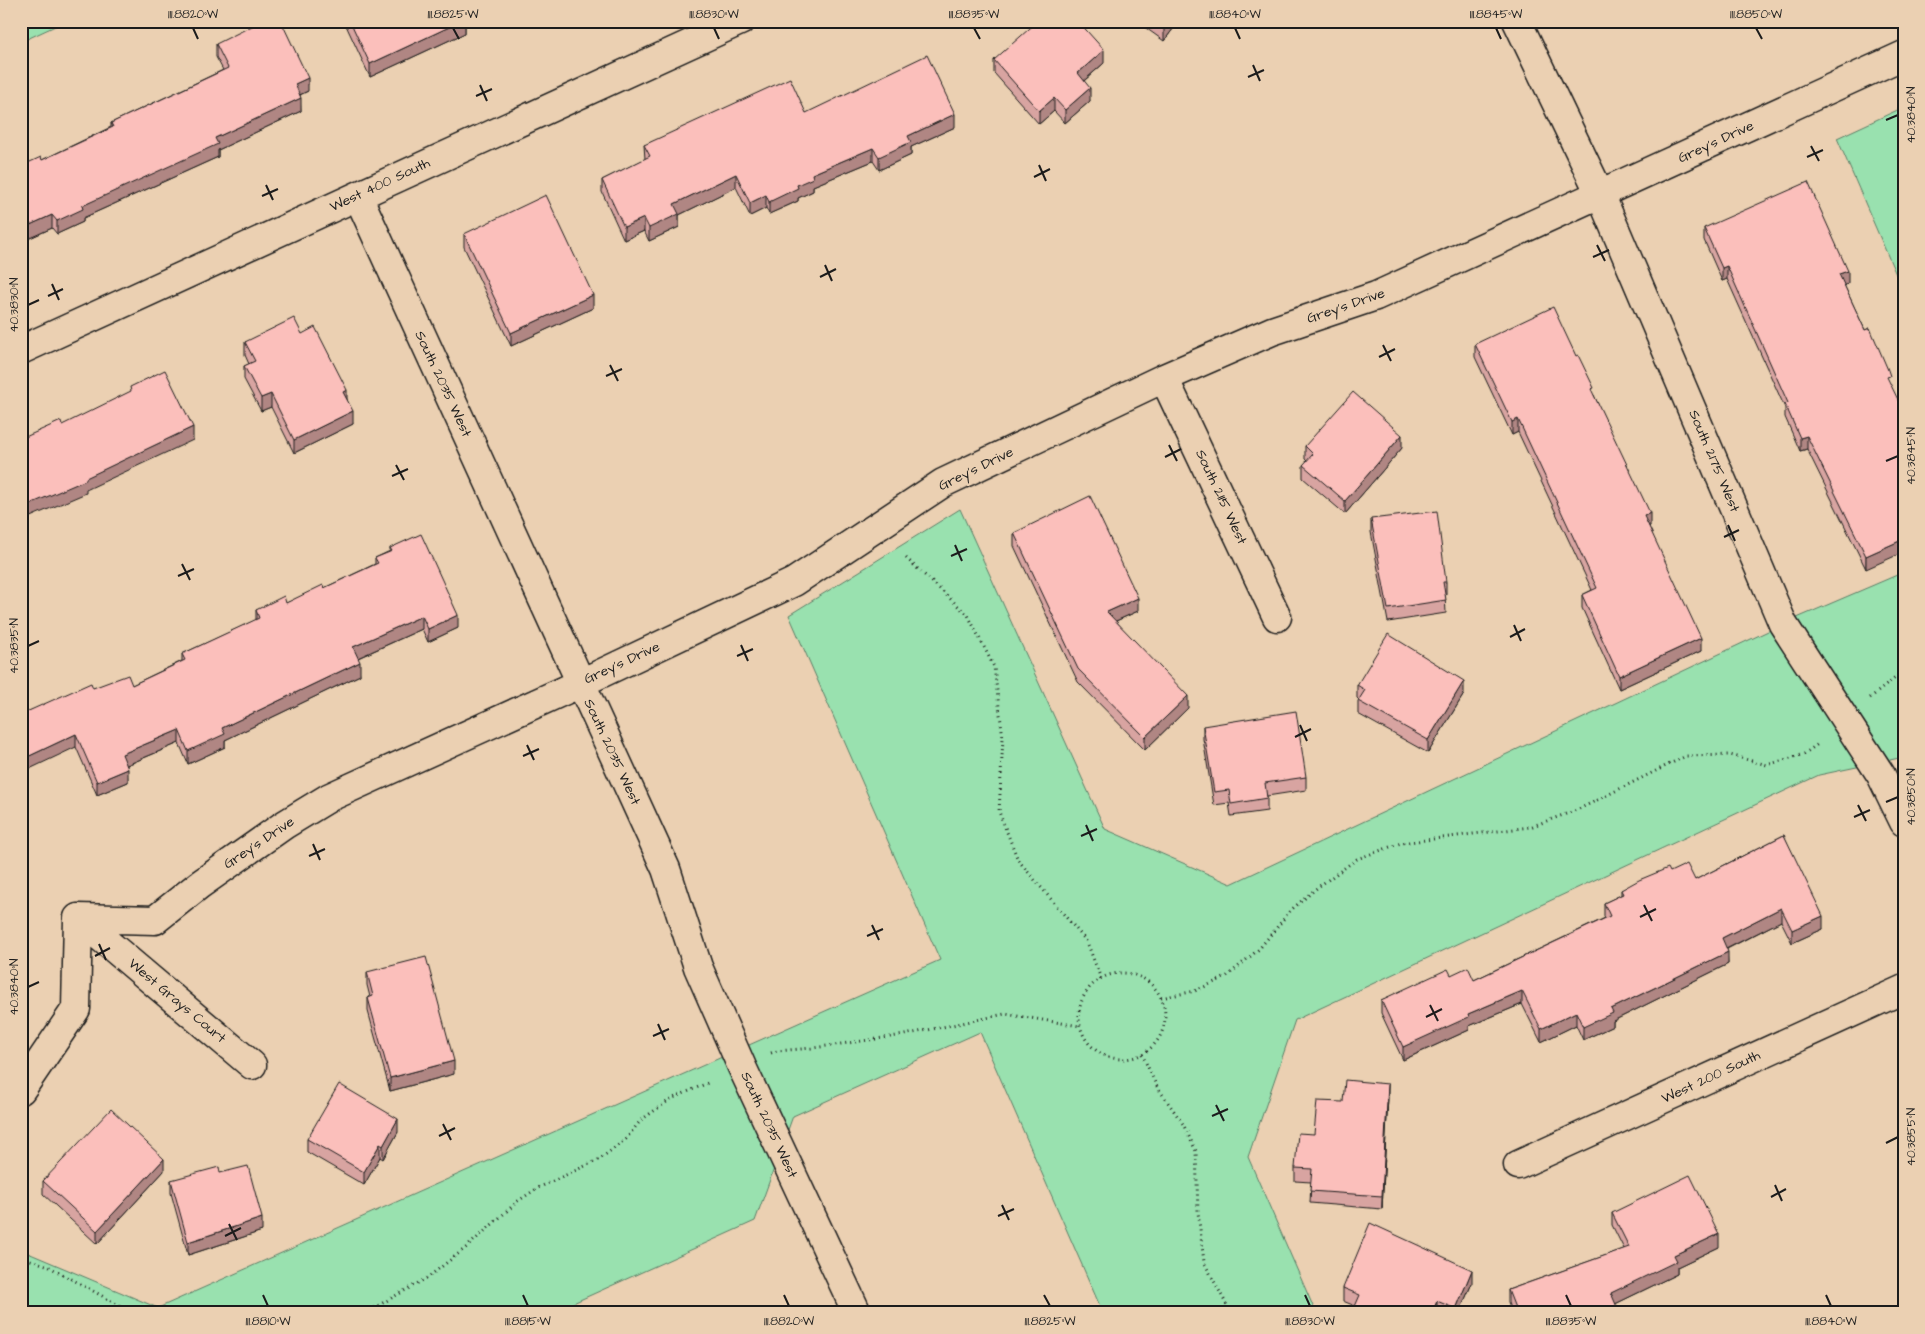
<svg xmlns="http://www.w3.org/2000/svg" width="1925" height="1334" viewBox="0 0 1925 1334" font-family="'Architects Daughter',sans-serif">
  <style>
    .green { fill: #99e1af; stroke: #5a7e66 }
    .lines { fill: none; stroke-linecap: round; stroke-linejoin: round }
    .minor-casing { stroke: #1c1c1c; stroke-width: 31 }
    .path { stroke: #1c1c1c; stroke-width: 3; stroke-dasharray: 1 4; stroke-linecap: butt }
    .minor { stroke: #ebd0b2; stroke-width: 28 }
    .wall { fill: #d8a4a1; stroke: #1c1c1c }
    .shaded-wall { fill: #b08683; stroke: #1c1c1c }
    .building { fill: #fbbfbb; stroke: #1c1c1c }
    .ticks { fill: none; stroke: #1c1c1c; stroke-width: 2 }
    .labels { text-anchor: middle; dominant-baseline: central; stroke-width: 4.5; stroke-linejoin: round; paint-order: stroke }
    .street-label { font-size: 14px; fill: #1c1c1c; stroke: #ebd0b2 }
    .neatline { fill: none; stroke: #1c1c1c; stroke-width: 2 }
    .ticks-label { font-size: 12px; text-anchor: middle; fill: #1c1c1c }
  </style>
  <rect width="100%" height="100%" fill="#ebd0b2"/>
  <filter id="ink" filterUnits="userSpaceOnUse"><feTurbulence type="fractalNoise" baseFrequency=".02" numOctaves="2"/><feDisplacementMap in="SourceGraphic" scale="10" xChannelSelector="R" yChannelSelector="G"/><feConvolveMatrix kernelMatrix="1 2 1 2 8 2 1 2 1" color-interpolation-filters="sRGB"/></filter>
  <g filter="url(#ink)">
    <!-- green -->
    <path class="green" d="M21,21H66L25,40L21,32Z
      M1904,107V293L1837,138Z
      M960,509L1105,829L1231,884L1783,624L1904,572V757L1819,775L1295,1020L1248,1157L1316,1313H1103L980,1032L793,1116L755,1221L551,1313H21V1250L158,1308L940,960L789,615Z"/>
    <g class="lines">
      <!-- minor casing -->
      <g class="minor-casing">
        <path id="minor" d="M1517,21L1601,196L1783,624L1881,775L1904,822
          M358,196L666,869L698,967L742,1067L857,1313
          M21,350L740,21
          M1164,378L1277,617
          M78,918L155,920L199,885L284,825L330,797L581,683L794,582L943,483L1164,378L1272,331L1376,296L1904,55
          M78,918L252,1065
          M21,1090L76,1009L78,918
          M1518,1165L1904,989"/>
      </g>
      <!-- path -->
      <path class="path" d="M906,558L968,615L994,667L1003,738L999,812L1018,860L1087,942L1101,979
        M1870,698L1904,671
        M1079 1016a43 43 0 1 1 86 0a43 43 0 1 1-86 0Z
        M1161,998L1195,991L1226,977L1259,949L1291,910L1318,887L1357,859L1401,843L1530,827L1577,810L1686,756L1730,755L1767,765L1804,754L1818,744
        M771,1053L777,1051L813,1048L904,1035L1005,1014L1080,1026
        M1142,1054L1156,1085L1183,1124L1196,1151L1198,1212L1204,1262L1231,1313
        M21,1257L46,1265L133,1313
        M365,1313L427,1278L467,1247L518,1201L538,1188L600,1159L626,1139L641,1120L671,1099L710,1082"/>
      <!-- minor -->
      <use href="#minor" class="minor"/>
    </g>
    <!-- wall -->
    <path class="wall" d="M344,21H465V33L370,77Z
      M1136,21H1179L1164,41Z
      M216,44L308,91L300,95L301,111L218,150V157L83,218V222L57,234L52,228L21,242V166L42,160L111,127V123L223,70L216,57Z
      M994,60L1104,63L1084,81L1090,101L1065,123L1054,111L1039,124L994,73Z
      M806,113L955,127L911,147V155L879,170L873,161L813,186V191L798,198V201L769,214L766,208L750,216L736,187L679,215V227L649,241L644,231L624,240L602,192V180L645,159L644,145Z
      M1704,228L1848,284L1844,285L1865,330L1870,328L1866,569L1807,449L1800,451L1785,417V408L1727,279L1722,281L1704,240Z
      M464,234L593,308L511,346L464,247Z
      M302,334L347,399L353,424L294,453L271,407L261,411L244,379V366L249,364L245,355V342Z
      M1475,344L1594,395L1650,526L1649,527L1701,651L1619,689L1582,608V595L1592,590L1518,432L1512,435L1475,357Z
      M1305,446L1402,448L1345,514L1303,478V465L1307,461L1305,459Z
      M1371,519L1446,582V595H1445L1446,613L1388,622L1371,532Z
      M1014,533L1138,611L1116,621L1188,708L1145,750L1078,682L1014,546Z
      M390,548L458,628L428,642L422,629L358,658L360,675L225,740V747L188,764L179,743L127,765L128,782L97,795L76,747L24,713L93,688L132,685L182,661V654L256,620V610L286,603L324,588L375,564V558L390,551Z
      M1357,685L1464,694L1428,753L1358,714V701L1359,700L1357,698Z
      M1203,726L1306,777V790L1267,796V811L1231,816L1229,803L1214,805L1203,739Z
      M1784,835L1823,929L1792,943L1781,921L1727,949L1728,964L1613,1021V1026L1583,1040L1576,1025L1541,1042L1522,1004L1469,1026V1030L1403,1060L1381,1013V1000L1451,975L1474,980L1605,918L1604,916V903L1621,895V890L1670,872L1695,880Z
      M367,972L454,1074L390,1091L368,1011V998L370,997L367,985Z
      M1388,1097L1382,1209L1310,1203L1311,1182L1295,1181V1168L1314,1134L1343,1102Z
      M398,1132L383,1159L380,1157L364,1185L307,1152V1139Z
      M164,1171L97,1244L43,1194V1181Z
      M171,1180L262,1231L188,1255L171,1193Z
      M1612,1213L1719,1247L1677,1267V1274L1615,1304L1617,1313H1512L1508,1303V1290L1624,1249L1612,1225Z
      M1472,1283L1459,1313H1353L1355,1306L1343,1301V1288Z"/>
    <!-- shaded-wall -->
    <path class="shaded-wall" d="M462,21H465V33L370,77V64Z
      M1169,21H1179L1164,41V28Z
      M1104,50V63L1078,86V73Z
      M308,78V91L295,97V84Z
      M1090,88V101L1065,123V110Z
      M301,98V111L218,150V157L83,218V222L57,234V221L82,206L215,138Z
      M1054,98V111L1039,124V111Z
      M955,114V127L911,147V155L879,170V157L908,136Z
      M873,148V161L813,186V191L798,198V201L769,214V202L797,185L812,174Z
      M736,174V187L679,215V227L649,241V228L674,204Z
      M766,195V208L750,216V203Z
      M52,215V228L21,242V229Z
      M644,218V231L624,240V227Z
      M1727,266V279L1722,281V268Z
      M1848,271V284L1839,287V274Z
      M593,295V308L511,346V333Z
      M347,390V403L343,392Z
      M271,394V407L261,411V398Z
      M353,411V424L294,453V440Z
      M1518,419V432L1512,435V422Z
      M193,427V440L86,490V493L21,521V508Z
      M1402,435V448L1345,514V501Z
      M1807,436V449L1800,451V438Z
      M1650,513V526L1644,529V516Z
      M1904,539V552L1866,569V556Z
      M1138,598V611L1107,625V612Z
      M458,615V628L428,642V629Z
      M422,616V629L353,660V647Z
      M1701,638V651L1619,689V676Z
      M360,662V675L225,740V747L188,764V751L222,728Z
      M1464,681V694L1428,753V740Z
      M1188,696V708L1145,750V737Z
      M179,730V743L122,767V754Z
      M76,734V747L21,773V760Z
      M128,769V782L97,795V782Z
      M1781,908V921L1722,951V938Z
      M1823,916V929L1792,943V930Z
      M1728,952V964L1613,1021V1026L1583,1040V1027L1611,1009Z
      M1522,991V1004L1469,1026V1030L1403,1060V1047L1468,1014Z
      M1576,1012V1025L1541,1042V1029Z
      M454,1061V1074L390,1091V1078Z
      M1388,1084V1097L1382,1209V1196Z
      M398,1119V1132L383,1159V1146Z
      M380,1144V1157L364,1185V1172Z
      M164,1159V1171L97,1244V1231Z
      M262,1218V1231L188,1255V1242Z
      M1719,1234V1247L1677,1267V1274L1611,1306V1293L1674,1255Z
      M1472,1270V1283L1459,1313H1456V1309Z
      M1437,1301V1313H1432Z
      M1617,1307V1313H1600Z"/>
    <!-- building -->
    <path class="building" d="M262,21H281L308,78L295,84L301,98L215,138L218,144L82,206L83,209L57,221L52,215L21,229V166L41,157L42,160L113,127L111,123L228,68L216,44Z
      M350,21H462L370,64Z
      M1038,21H1078L1104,50L1078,73L1090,88L1065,110L1054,98L1039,111L994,60Z
      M1154,21H1169L1164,28Z
      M927,55L955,114L908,136L911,142L879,157L873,148L812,174L813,178L797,185L798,188L769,202L766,195L750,203L736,174L674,204L679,214L649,228L644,218L624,227L602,180L650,156L644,145L790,78L806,113Z
      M1808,182L1848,271L1839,274L1865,330L1870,328L1888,370L1890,376L1887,377L1904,412V539L1866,556L1807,436L1800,438L1785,404L1788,403L1727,266L1722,268L1704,228Z
      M546,195L593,295L511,333L464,234Z
      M1553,307L1576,356L1578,355L1594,388L1591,389L1650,513L1644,516L1701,638L1619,676L1582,595L1597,588L1518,419L1512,422L1475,344Z
      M294,318L302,334L315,327L347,390L343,392L353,411L294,440L271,394L261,398L244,366L255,361L245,342Z
      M165,370L193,427L86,478V480L21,508V442L25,441L23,438L61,421L62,425L131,391L130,387Z
      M1353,392L1402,435L1345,501L1303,465L1313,454L1305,446Z
      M1090,496L1138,598L1107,612L1188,696L1145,737L1078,669L1014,533Z
      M1437,511L1446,582H1443L1446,600L1388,609L1371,519Z
      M421,534L458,615L428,629L422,616L353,647L360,662L222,728L225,734L188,751L179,730L122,754L128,769L97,782L76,734L21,760V706L24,713L91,683L93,688L128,675L132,685L185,660L182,654L259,618L256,610L284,596L286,603L323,585L324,588L378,563L375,558L392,551L390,548Z
      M1388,634L1464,681L1428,740L1358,701L1365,690L1357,685Z
      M1296,711L1306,777L1265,783L1267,798L1231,804L1229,790L1214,792L1203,726Z
      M1784,835L1823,916L1792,930L1781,908L1722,938L1728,952L1611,1009L1613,1013L1583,1027L1576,1012L1541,1029L1522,991L1468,1014L1469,1017L1403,1047L1381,1000L1448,969L1451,975L1468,967L1474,980L1610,916L1604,903L1623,894L1621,890L1639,880L1668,868L1670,872L1687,864L1695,880Z
      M426,957L454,1061L390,1078L368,998L373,996L367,972Z
      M1345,1080L1388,1084L1382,1196L1310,1191L1312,1169L1295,1168L1298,1133L1314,1134L1317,1101L1343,1102Z
      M339,1084L398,1119L383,1146L380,1144L364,1172L307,1139Z
      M111,1109L164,1159L97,1231L43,1181Z
      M248,1166L262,1218L188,1242L171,1180L219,1167L220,1173Z
      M1690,1175L1719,1234L1674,1255L1677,1261L1611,1293L1617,1307L1600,1313H1517L1508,1290L1629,1247L1612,1213Z
      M1370,1223L1472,1270L1456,1309L1437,1301L1432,1313H1401L1393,1309L1392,1313H1358L1353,1311L1360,1295L1343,1288Z"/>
  </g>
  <!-- ticks -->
  <path class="ticks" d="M193,28L198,39M453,28L459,39M714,28L719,39M974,28L980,39M1235,28L1240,39M1496,28L1501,39M1756,28L1762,39M1253,65L1260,81M1248,77L1264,70M480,85L487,101M476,96L492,89M1886,120L1898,115M1811,146L1819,161M1807,157L1823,150M1039,165L1046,181M1034,177L1050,169M266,185L273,200M262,196L278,189M1597,245L1605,261M1593,257L1609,250M825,265L832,281M820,277L836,269M52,284L59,300M48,296L63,289M28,305L39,300M1383,345L1391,361M1379,357L1395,349M610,365L618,381M606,376L622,369M1169,445L1177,461M1165,457L1181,449M1886,461L1898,456M396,465L404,480M392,476L408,469M1728,525L1735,541M1724,537L1739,530M955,545L962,561M951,556L967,549M182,564L190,580M178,576L194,569M1514,625L1521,641M1510,637L1525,629M741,645L748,661M28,646L39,641M737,656L753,649M1300,725L1307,741M1295,737L1311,729M527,745L534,760M523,756L539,749M1886,802L1898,797M1858,805L1866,821M1854,817L1870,810M1086,825L1093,841M1081,836L1097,829M313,844L320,860M309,856L325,849M1644,905L1652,921M1640,917L1656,909M872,925L879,940M867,936L883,929M99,944L106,960M95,956L110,948M28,987L39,982M1430,1005L1438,1021M1426,1017L1442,1009M658,1024L665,1040M653,1036L669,1029M1216,1105L1224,1121M1212,1116L1228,1109M443,1124L451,1140M439,1136L455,1128M1886,1143L1898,1137M1775,1185L1782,1201M1771,1197L1786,1189M1002,1205L1009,1220M998,1216L1014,1209M229,1224L237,1240M225,1236L241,1228M263,1295L268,1306M523,1295L528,1306M784,1295L789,1306M1044,1295L1050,1306M1305,1295L1310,1306M1566,1295L1571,1306M1826,1295L1831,1306"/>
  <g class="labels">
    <!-- street labels -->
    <g class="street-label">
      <text transform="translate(1716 142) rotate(-25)">Grey's Drive</text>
      <text transform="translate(380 185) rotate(-25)">West 400 South</text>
      <text transform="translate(1346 306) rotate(-19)">Grey's Drive</text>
      <text transform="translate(443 384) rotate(65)">South 2035 West</text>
      <text transform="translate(1714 461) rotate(67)">South 2175 West</text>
      <text transform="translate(976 469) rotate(-26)">Grey's Drive</text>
      <text transform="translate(1221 497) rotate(65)">South 2115 West</text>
      <text transform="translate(622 663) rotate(-25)">Grey's Drive</text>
      <text transform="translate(612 752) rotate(65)">South 2035 West</text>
      <text transform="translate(259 843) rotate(-34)">Grey's Drive</text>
      <text transform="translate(177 1001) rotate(40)">West Grays Court</text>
      <text transform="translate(1711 1077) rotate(-25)">West 200 South</text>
      <text transform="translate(769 1125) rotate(65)">South 2035 West</text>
    </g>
  </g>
  <!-- margin -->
  <rect width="1925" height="1334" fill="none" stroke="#ebd0b2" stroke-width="55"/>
  <rect x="28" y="28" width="1870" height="1278" class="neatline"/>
  <g class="ticks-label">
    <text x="193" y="18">111.8820°W</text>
    <text x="453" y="18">111.8825°W</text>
    <text x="714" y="18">111.8830°W</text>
    <text x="974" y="18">111.8835°W</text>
    <text x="1235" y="18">111.8840°W</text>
    <text x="1496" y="18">111.8845°W</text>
    <text x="1756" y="18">111.8850°W</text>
    <text transform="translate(1911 115) rotate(-90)" y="4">40.3840°N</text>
    <text transform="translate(14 305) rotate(-90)" y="4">40.3830°N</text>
    <text transform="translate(1911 456) rotate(-90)" y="4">40.3845°N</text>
    <text transform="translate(14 646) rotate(-90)" y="4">40.3835°N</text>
    <text transform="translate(1911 797) rotate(-90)" y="4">40.3850°N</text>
    <text transform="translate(14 987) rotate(-90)" y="4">40.3840°N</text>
    <text transform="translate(1911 1137) rotate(-90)" y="4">40.3855°N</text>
    <text x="268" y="1325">111.8810°W</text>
    <text x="528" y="1325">111.8815°W</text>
    <text x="789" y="1325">111.8820°W</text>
    <text x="1050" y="1325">111.8825°W</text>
    <text x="1310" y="1325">111.8830°W</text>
    <text x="1571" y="1325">111.8835°W</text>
    <text x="1831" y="1325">111.8840°W</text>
  </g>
</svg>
